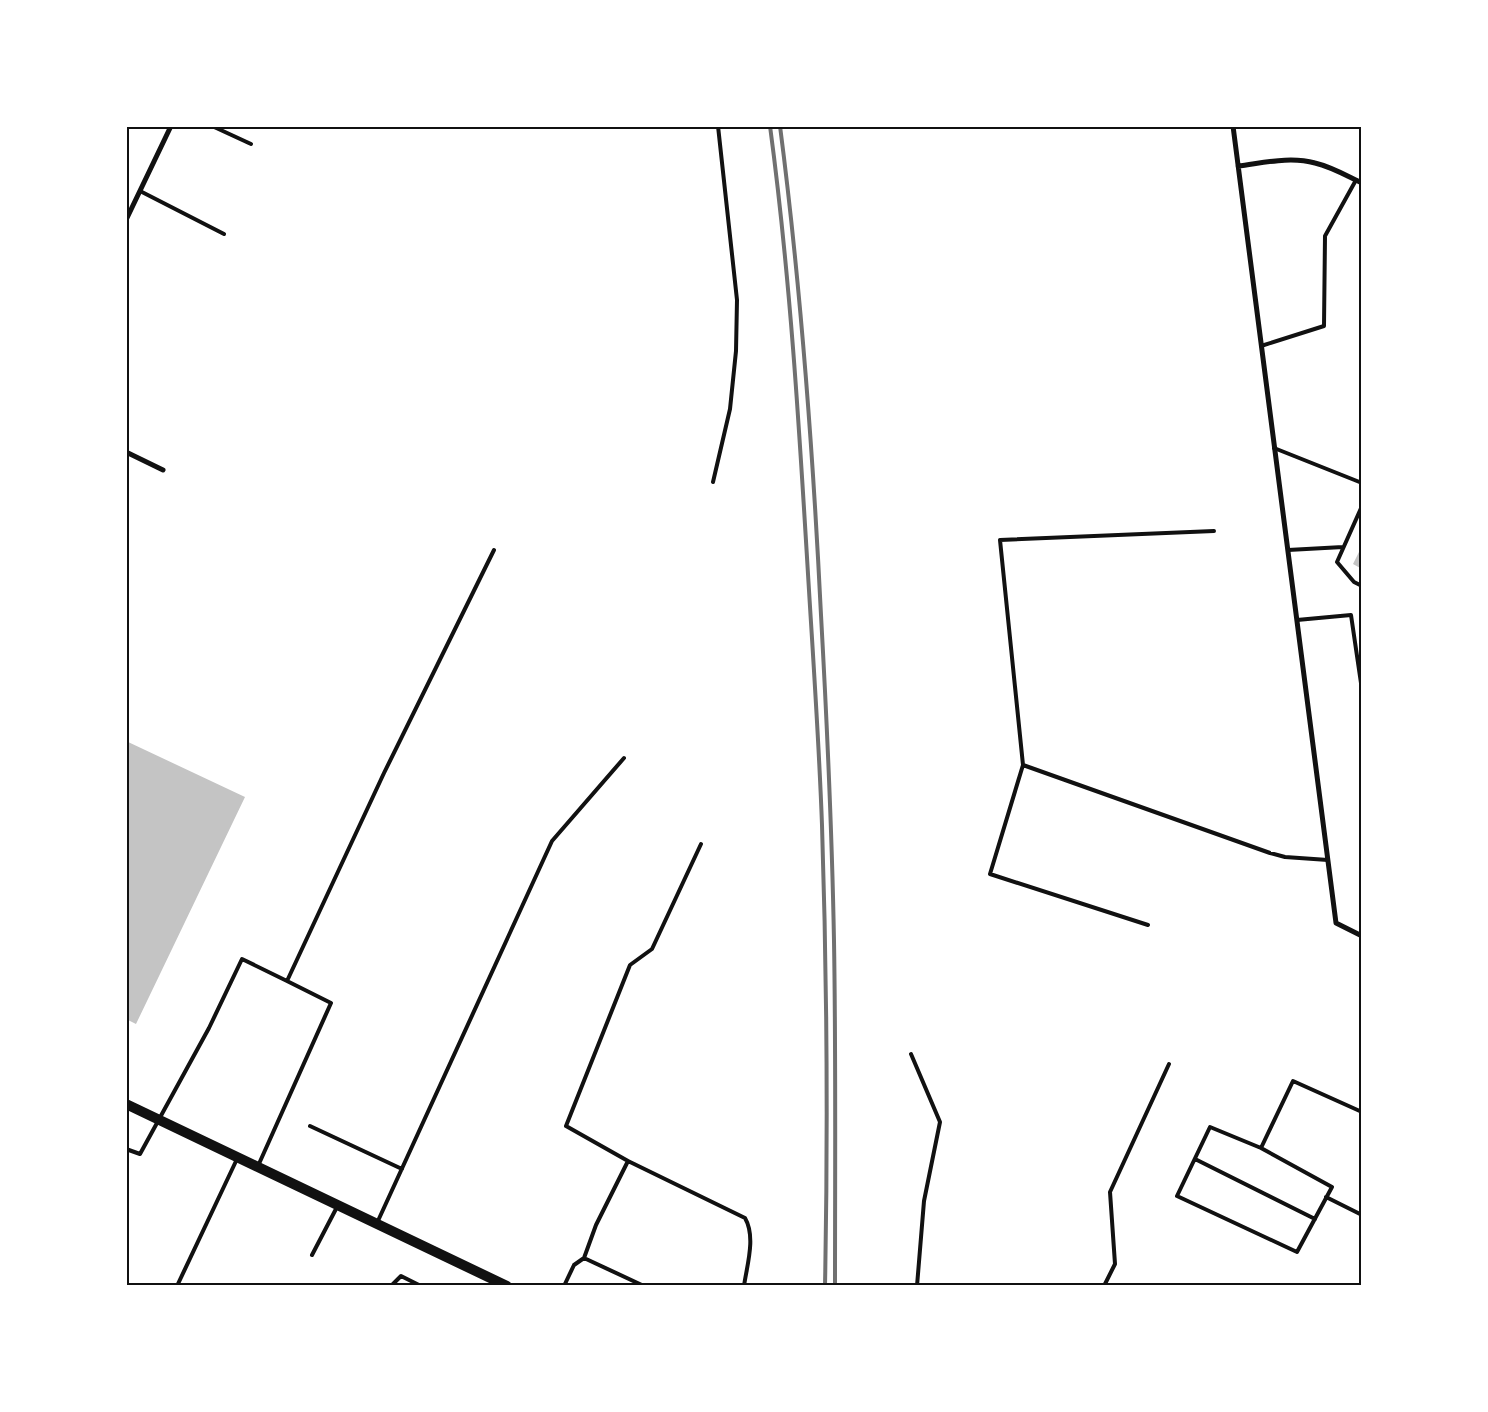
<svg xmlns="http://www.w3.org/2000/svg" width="1488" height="1412" viewBox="0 0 1488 1412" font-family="'PT Sans',sans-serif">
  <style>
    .building { fill: #c4c4c4 }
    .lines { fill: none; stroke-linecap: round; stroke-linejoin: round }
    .service { stroke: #111; stroke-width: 4 }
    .minor { stroke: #111; stroke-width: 5 }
    .secondary { stroke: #111; stroke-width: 10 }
    .rail { stroke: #707070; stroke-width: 4 }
    .neatline { fill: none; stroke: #111; stroke-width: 2 }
  </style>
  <rect width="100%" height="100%" fill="#fff"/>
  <!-- building -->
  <path class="building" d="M1362,546V569L1353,564Z
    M126,741L245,797L136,1024L126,1019Z"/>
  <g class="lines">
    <!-- service -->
    <path class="service" d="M212,126L251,144
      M140,191L224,234
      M1261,346L1324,326L1325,236L1356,180
      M1274,448L1362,483
      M713,482L730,409L736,351L737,300L718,126
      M1362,506L1337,562L1354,582L1362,586
      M1288,550L1343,547
      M1297,620L1351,615L1362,690
      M1023,765L1000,540L1214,531
      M1148,925L990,874L1023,765L1270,853L1285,857L1328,860
      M911,1054L940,1122L924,1201L917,1286
      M310,1126L402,1169
      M1210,1127L1261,1148L1332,1187L1297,1252L1177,1196Z
      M1261,1148L1293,1081L1362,1112
      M126,1149L140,1154L209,1028L242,959L287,981L384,773L494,550
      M1195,1159L1315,1219
      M628,1161L566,1126L630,965L652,949L701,844
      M258,1166L331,1003L287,981
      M1326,1197L1362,1215
      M377,1223L552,841L624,758
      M312,1255L337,1207
      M584,1258L596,1225L628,1161L745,1218C756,1237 747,1265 744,1286
      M177,1286L237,1159
      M391,1286L401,1276L421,1286
      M564,1286L574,1265L584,1258L644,1286
      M1104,1286L1115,1264L1110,1192L1169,1064"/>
    <!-- minor -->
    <path class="minor" d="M1233,126L1336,923L1362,936
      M1238,166C1263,163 1290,156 1315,163C1332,167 1347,176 1362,183
      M126,220L171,126
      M126,452L163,470"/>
    <!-- secondary -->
    <path class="secondary" d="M126,1104L507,1286"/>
    <!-- rail -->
    <path class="rail" d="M770,126C790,275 799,424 808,574C813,657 819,741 822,825C827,978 828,1132 825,1286
      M780,126C801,288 813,452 821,615C827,723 832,832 834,941C836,1056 835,1171 835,1286"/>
  </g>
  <!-- border -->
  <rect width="1488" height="1412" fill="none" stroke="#ffffff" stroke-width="255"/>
  <rect x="128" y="128" width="1232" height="1156" class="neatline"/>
</svg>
